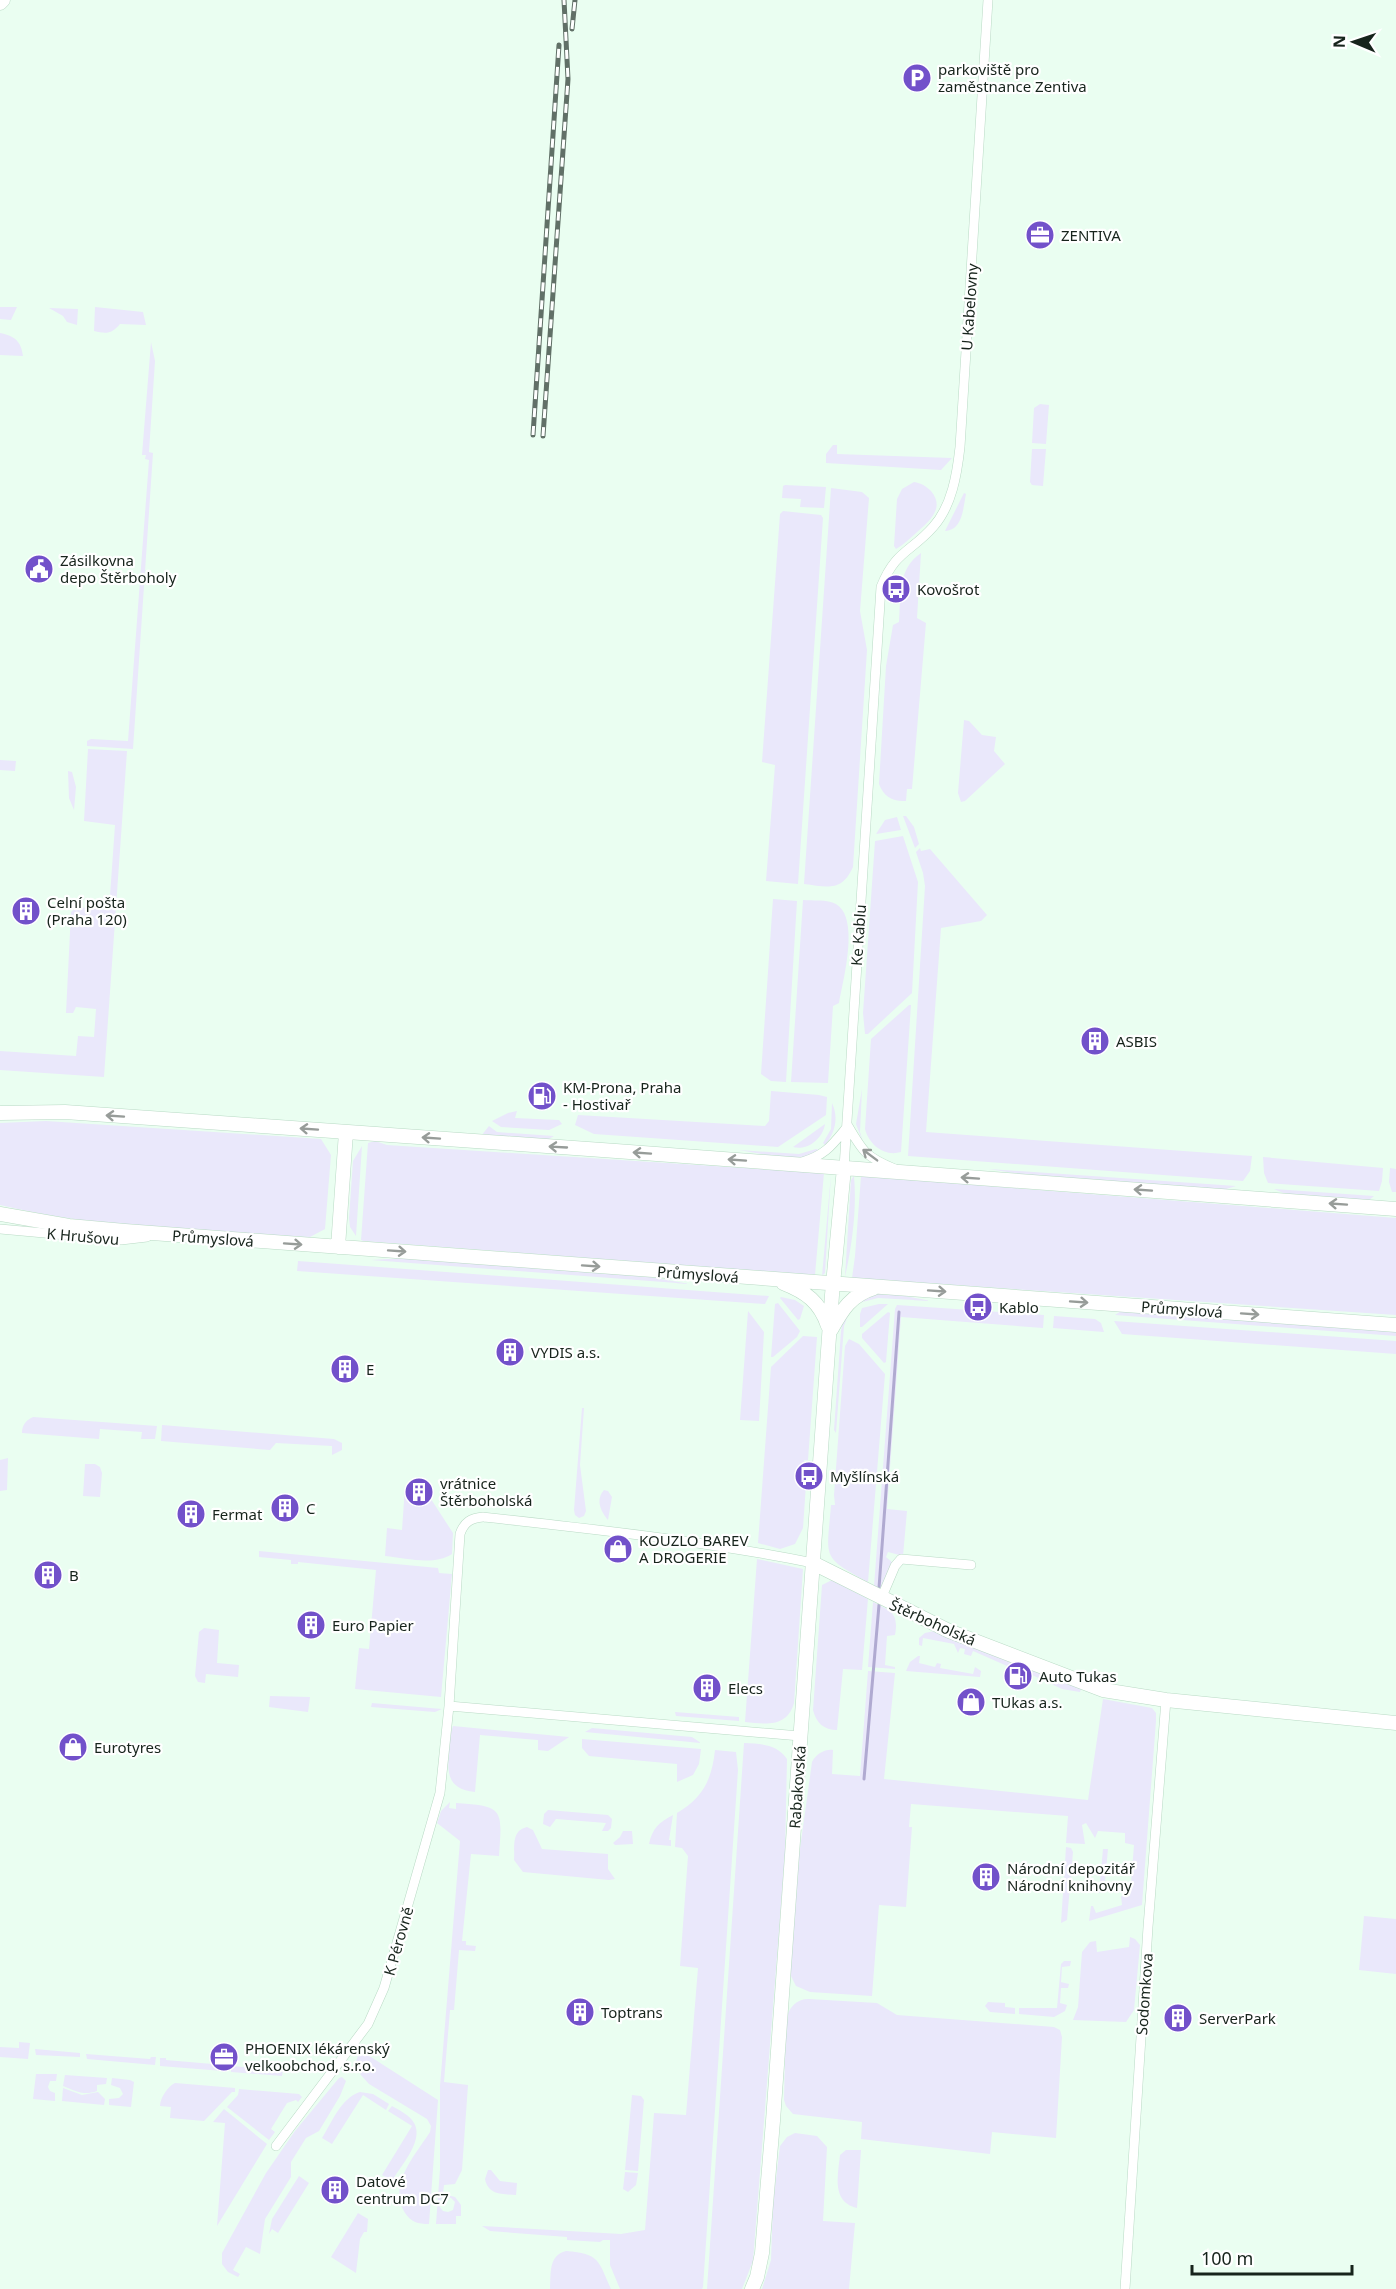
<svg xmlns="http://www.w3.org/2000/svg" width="1396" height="2289" viewBox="0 0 1396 2289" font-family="'Noto Sans',sans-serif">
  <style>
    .green { fill: #eae8fb; fill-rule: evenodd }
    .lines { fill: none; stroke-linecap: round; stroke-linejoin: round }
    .stream { stroke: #b0aad1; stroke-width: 3 }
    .street-casing { stroke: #b9dac5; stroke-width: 10 }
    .secondary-casing { stroke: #b9dac5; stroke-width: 15 }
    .street { stroke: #fff; stroke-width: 9 }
    .secondary { stroke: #fff; stroke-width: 14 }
    .rail-casing { stroke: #617067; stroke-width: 5 }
    .rail { stroke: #fff; stroke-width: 3; stroke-dasharray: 9; stroke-linecap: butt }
    .oneway { stroke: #979c99 }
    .labels { text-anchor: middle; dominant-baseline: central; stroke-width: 4.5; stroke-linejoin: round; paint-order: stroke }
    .poi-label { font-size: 15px; fill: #17241c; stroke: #fff; text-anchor: start }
    .street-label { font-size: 15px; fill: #17241c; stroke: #fff }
  </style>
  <rect width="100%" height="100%" fill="#eafef1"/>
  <!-- green -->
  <path class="green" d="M0,307H17L11,320L0,319Z
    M95,307L143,312L146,325L120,324C112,334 106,334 94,331Z
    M49,308L78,309L77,325L67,322L63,316Z
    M0,333C15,336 21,341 23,356L0,355Z
    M151,342L155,361L149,452L153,453L133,749L87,746V741L91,739L128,741L149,460L145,459L146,455H142Z
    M1040,404L1049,405L1046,444L1032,443L1034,408Z
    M833,445H837V454L952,458L941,470L826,463V454Z
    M1032,449H1046L1043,486L1032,485L1030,482Z
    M914,482C921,483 926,486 931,491C946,509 928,522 915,534C909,539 903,545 896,549L894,546L897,499L902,489Z
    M785,485L826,487L824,508L800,507L801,499L782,498L783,486Z
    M831,488L862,492L869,498L860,611L867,650L853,867C842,892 827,887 804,884Z
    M964,493L966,494C963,508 963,530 945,531Z
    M783,511L821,515L823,518L798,884L766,881L775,765L762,762L780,514Z
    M921,553L917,618L926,623L912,789H907L906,801C893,802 884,797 879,784L886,666L893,625L899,622C901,597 897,569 921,553Z
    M964,720L969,721L982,735L996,737L994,751L1005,764L965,801L961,802L958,793Z
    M88,749L127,751L104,1077L0,1070V1051L76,1056L78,1036L94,1037L96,1009L76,1007L73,1013H66L71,912L77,907L109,910L115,825L84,821Z
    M0,760L16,761L15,771L0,770Z
    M68,771L72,772L76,787L74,810L69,798Z
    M903,816H906L914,827L919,844L915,848Z
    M897,817L901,830L876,834L885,820Z
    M903,836L918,882L912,993L868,1034H865L863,1013L875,841Z
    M920,848L921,851L930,849L987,915L981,921L941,928L926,1132L1252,1156L1250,1171L1243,1181L908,1156L925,886L923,873L916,852Z
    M773,899L797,901L786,1082L771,1081L761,1074Z
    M803,900C813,901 827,899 836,904C860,918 843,980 839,1003L833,1006L828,1083L791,1082Z
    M909,1005H911L901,1152C885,1157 869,1145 865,1129L871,1039Z
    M862,1089L860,1132L864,1145L856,1124Z
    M771,1091L819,1095L827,1097L826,1115L778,1147L594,1134L575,1125L578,1115L765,1126L769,1121Z
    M832,1103C839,1118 835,1133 825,1145L823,1143L831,1129Z
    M517,1111L515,1118L559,1120L562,1124L549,1130L501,1127L492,1121L508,1113Z
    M46,1121L321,1139L331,1155L325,1229L310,1237C207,1231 101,1229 0,1205V1123Z
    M825,1124C823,1139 807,1151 793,1147Z
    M489,1126L497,1132L554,1136L547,1140L481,1136Z
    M375,1141L387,1145L824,1173L815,1275L363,1241L361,1240L368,1143Z
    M362,1146L356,1236L350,1227L349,1218L353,1161Z
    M816,1149L820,1150L801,1158L778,1157L739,1150L799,1154Z
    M1263,1157L1383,1168L1382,1181L1379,1191L1268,1183L1264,1173Z
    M1390,1168L1396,1169V1192H1392L1389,1182Z
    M989,1169L1236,1186L1223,1190L1032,1176Z
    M831,1174L825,1273L822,1276Z
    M854,1176C857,1209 852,1245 845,1277L851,1180Z
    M861,1176L1396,1218V1315L852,1278L855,1256Z
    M1274,1189L1374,1196L1368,1201L1288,1195Z
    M406,1258L649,1277L690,1284L371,1260Z
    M298,1261L769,1296L765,1304L297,1271Z
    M878,1294L900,1295L931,1301L878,1298L858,1303L871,1295Z
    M781,1297L795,1300L804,1306L800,1319L798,1320L780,1298Z
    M778,1303L800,1331L797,1337L773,1357H771L775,1304Z
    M879,1304H888L862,1327H860V1314L862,1308Z
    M897,1305L1044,1315L1043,1328L901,1317L887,1509L907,1511L903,1556L888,1552L886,1557L893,1563L881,1589L874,1586L895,1309Z
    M748,1311L764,1332L759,1421L740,1420Z
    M1121,1311L1396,1331V1336L1115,1315Z
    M888,1312L890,1313L886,1362L884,1363L862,1338V1334Z
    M849,1313L844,1326L836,1433L834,1430L841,1331L842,1325Z
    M1054,1316L1095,1319L1101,1323L1104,1332L1053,1328Z
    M1114,1321L1396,1341V1354L1122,1334Z
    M803,1336L817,1337L808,1460H804L803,1470H807L803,1528L795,1544L780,1549L758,1543L771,1367Z
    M849,1339L859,1344L885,1374L868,1582C820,1556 827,1558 831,1505H835L834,1495L845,1346Z
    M582,1408H584L580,1465L586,1511L584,1516L579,1518L575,1515L574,1510Z
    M33,1417L157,1426L155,1439H141L142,1432L100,1429L99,1439L22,1433C22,1425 26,1420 33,1417Z
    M162,1425L334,1439L342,1443V1450L332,1455V1446L276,1443L270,1450L161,1441Z
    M8,1458L7,1490L0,1491V1460Z
    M85,1464H95L100,1467L102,1473L100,1497L83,1496Z
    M405,1487L412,1488L420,1503L429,1496L453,1533L452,1554C434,1566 406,1558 385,1556L387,1528L402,1530Z
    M604,1490L608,1491L612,1497L608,1520C601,1512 595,1500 604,1490Z
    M259,1551L438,1568L439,1573L452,1574L441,1697L355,1689L359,1648L369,1649L376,1570L298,1562V1564H291V1560L259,1557Z
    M757,1559L803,1569L794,1703C787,1728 765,1724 745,1722Z
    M832,1580L868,1599L862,1670L843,1669L837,1730C824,1730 816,1723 813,1710L822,1585Z
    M873,1602C891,1611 899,1613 895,1635L887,1636L885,1665L895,1667V1669L868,1667Z
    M204,1628L219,1630L217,1663L239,1665L238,1677L206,1674L205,1683L198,1682L195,1676L199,1632Z
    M934,1631L1081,1689L1080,1692L1062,1689L1015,1667L1014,1669L973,1651L971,1656L964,1654L965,1649L960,1648L958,1653L954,1644L923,1638L922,1646L919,1645V1638L925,1633Z
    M918,1656H920L919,1663L935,1667L937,1663L941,1664L940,1668L973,1674L975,1667L981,1671L980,1677L906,1671L910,1662Z
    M868,1671L895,1673L884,1779L1088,1800L1103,1699L1152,1708L1156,1713V1721L1142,1905L1089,1921L1091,1906H1093L1096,1913L1122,1905L1121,1896H1130L1134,1845L1125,1843V1833L1098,1831L1095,1838L1086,1823L1082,1825L1085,1844L1066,1843L1068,1816L911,1804L909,1827H912L906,1907L879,1905L872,1996L810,1992L796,1986L790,1974L799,1856L812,1762C816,1754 825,1749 833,1750L832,1774L860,1776Z
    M270,1696L310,1697L308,1712L269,1707Z
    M372,1703L442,1709L435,1712L371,1707Z
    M675,1712L739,1717V1721L676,1716Z
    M453,1726L569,1737L548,1751L538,1750V1740L480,1735L475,1792C447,1789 447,1773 449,1750C450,1742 450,1733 453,1726Z
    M592,1728L692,1737L701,1743L585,1732Z
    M582,1739L701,1749L699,1764L693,1775L677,1782V1764L589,1756L582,1748Z
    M744,1743C761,1744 777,1744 787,1759L785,1854L753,2261L742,2289H707Z
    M715,1750L736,1752L738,1770L703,2287L702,2289H620L610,2265V2240H603L600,2242L567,2240V2237L490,2231L482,2226L621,2234L645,2230L654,2113L686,2115L698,1968L680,1966L688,1856L682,1848L675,1847L677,1813C703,1798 712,1779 715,1750Z
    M450,1802L449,1808L456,1809V1803C505,1806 502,1810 499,1856L471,1854L462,1941H466V1945L476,1946L475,1951L459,1950L454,2010H450L444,2082L468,2085L462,2170L455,2184L444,2185L443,2194L455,2197L461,2205V2216H456V2224H436L440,2169V2086L460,1841L437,1823L441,1811ZM446,2196L451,2198L455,2202L453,2210L448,2212L443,2211L439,2206L441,2199Z
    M548,1810L608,1815L612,1819L611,1828L608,1831H602L606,1823L556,1819L550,1827L543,1824L544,1814Z
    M673,1815L669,1840H671V1846L649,1844C652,1829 659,1822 673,1815Z
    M527,1827L533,1830L542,1849L608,1854V1869L615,1879L609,1880L523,1872L514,1860C515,1846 511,1831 527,1827Z
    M623,1831H632L633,1844L615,1845L613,1843L620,1837Z
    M1066,1847L1071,1848L1073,1852L1067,1920L1061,1923Z
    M1103,1849H1108L1104,1892L1099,1893Z
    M1364,1916L1396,1919V1974L1359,1970Z
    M1130,1937L1135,1939L1140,1945L1134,2010L1126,2022L1073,2020L1078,2007L1082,1952L1090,1942L1096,1941L1097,1952L1129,1947Z
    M1064,1961H1071L1070,1966L1062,1967L1061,1982L1069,1984L1068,1988H1061L1060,2003L1067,2005L1065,2011L1054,2017L1019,2014V2008H1057L1061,1964Z
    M809,1999L877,2003L897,2015L1054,2027L1060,2030L1062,2037L1056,2138L992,2132L990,2154L861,2139L862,2122L793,2114L786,2106L784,2100L786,2020C789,2007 796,1999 809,1999Z
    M988,2002L1005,2003V2007L1015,2008V2014L990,2012L985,2006Z
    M19,2042L30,2043L28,2059L0,2057V2047L19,2048Z
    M35,2049L80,2053V2057L36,2055Z
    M360,2050L438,2100L429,2224C418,2224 411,2222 405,2213C387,2185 416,2154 430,2132L431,2126L427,2119L369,2084L360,2074L362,2072L355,2064Z
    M86,2054L150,2059L151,2057H156L155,2065L87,2059Z
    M160,2058H166V2060L224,2065L223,2071L160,2066Z
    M231,2066L283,2070L282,2076L231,2072Z
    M36,2074H57L56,2081H50L48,2087L50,2091L55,2093V2101L33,2099Z
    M65,2075L107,2078L106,2084L97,2085V2091C84,2096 75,2091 63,2086Z
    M342,2077L346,2081L340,2096L319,2131L306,2138L291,2162V2177L265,2219L260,2254L246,2247L233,2270L240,2274L238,2277L228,2272L222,2264V2253L266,2173L295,2131L339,2078Z
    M112,2078L130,2080L134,2082L131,2107L109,2105V2099L119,2098L123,2094L120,2088L111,2085Z
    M175,2083L235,2088V2092H232L204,2121L170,2118L171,2107L160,2106C160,2098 168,2086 175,2083Z
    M63,2088L82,2095L98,2092L105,2099L104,2105L62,2101Z
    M239,2089L299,2094L302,2097L298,2102L296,2100L287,2103L271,2129L275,2132L269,2140L227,2107L238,2095Z
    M360,2092L373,2094L389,2104L386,2110L363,2095L332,2144L322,2138C332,2122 341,2098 360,2092Z
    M632,2095L641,2096L644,2100L638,2171L625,2170Z
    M392,2106C399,2110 407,2114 412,2120C427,2138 401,2165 392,2181L382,2175L412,2126L388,2111Z
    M224,2109L267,2144L217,2226L225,2123L213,2122Z
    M795,2133L817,2136L827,2147L823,2221L855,2223L849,2289H762L771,2260L773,2203L780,2146L787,2137Z
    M846,2150H861L857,2208C831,2202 838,2175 840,2155Z
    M488,2170H491L500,2181L517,2183L516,2195C502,2194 488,2195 485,2179Z
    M625,2172L638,2173L636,2185L628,2192L623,2189Z
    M299,2176L309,2183L278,2233L272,2229L269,2234L272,2219Z
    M358,2213L368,2219L367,2232H364L360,2239L356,2273L331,2257Z
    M566,2251C600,2254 598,2260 611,2289H550C551,2275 548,2255 566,2251Z"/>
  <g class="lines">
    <!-- stream -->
    <path class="stream" d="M879,1588L899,1312
      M864,1779L879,1605"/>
    <!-- street casing -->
    <g class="street-casing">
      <path id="street" d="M848,1126C863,1152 866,1157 895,1169
        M802,1162C826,1155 832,1145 848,1126
        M844,1168L881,587C895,551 911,552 933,527C952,506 957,474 960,447L988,0
        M0,1229L121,1240L147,1237
        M881,1599L895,1566L901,1559L971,1565
        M449,1706L800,1736
        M276,2146L368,2024L384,1988L440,1793L449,1706L460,1534C464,1522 471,1518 483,1517C593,1529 704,1541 813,1563
        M1125,2289L1148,1927L1166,1700"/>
    </g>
    <!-- secondary casing -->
    <g class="secondary-casing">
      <path id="secondary" d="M0,3L3,0
        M0,1113L65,1112L616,1151L1396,1209
        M0,1214L69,1226L125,1231L1396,1325
        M338,1247L346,1132
        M783,1283C806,1292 820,1302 828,1326
        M831,1330C842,1310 851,1295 874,1288
        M813,1563L949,1631L1103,1690L1166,1700L1396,1723
        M752,2289L757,2277L762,2253L773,2121L832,1295L844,1168"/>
    </g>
    <!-- street -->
    <use href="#street" class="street"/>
    <!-- secondary -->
    <use href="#secondary" class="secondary"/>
    <!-- rail casing -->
    <g class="rail-casing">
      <path id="rail" d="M572,29L575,0
        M533,435L559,45
        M543,436L568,79L564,0"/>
    </g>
    <!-- rail -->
    <use href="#rail" class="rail"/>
  </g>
  <!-- one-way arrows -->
  <defs><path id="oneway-shaft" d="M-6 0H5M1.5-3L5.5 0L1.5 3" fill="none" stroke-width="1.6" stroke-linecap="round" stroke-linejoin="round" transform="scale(1.5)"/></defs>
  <g class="oneway">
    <use href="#oneway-shaft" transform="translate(115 1116) rotate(-176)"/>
    <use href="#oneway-shaft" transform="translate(309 1129) rotate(-176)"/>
    <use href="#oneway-shaft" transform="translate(431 1138) rotate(-176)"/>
    <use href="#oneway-shaft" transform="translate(558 1147) rotate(-177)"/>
    <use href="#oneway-shaft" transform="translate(642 1153) rotate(-176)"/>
    <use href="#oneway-shaft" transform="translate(870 1155) rotate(-143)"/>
    <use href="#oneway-shaft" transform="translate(737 1160) rotate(-176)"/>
    <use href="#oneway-shaft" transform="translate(970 1178) rotate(-176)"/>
    <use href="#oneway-shaft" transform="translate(1143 1190) rotate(-176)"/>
    <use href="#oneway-shaft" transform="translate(1338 1204) rotate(-176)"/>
    <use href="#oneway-shaft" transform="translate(293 1244) rotate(4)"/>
    <use href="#oneway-shaft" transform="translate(397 1251) rotate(4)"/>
    <use href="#oneway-shaft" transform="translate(591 1266) rotate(4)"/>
    <use href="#oneway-shaft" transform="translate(937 1291) rotate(4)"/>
    <use href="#oneway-shaft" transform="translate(1079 1302) rotate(4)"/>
    <use href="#oneway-shaft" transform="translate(1250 1314) rotate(4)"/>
  </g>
  <!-- icons -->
  <defs>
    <g id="parking-disc" transform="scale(1.5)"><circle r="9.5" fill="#7251ca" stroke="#fff"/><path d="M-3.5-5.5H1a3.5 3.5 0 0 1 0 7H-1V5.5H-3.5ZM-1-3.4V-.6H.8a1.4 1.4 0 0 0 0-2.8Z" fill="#fff"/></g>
    <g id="office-disc" transform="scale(1.5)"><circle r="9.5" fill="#7251ca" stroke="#fff"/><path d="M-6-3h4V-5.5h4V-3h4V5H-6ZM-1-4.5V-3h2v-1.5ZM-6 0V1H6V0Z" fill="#fff"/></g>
    <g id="civic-disc" transform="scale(1.5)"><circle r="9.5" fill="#7251ca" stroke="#fff"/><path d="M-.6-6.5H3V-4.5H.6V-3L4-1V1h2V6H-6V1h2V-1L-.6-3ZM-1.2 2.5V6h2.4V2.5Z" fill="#fff"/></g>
    <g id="bus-disc" transform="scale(1.5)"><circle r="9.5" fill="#7251ca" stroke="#fff"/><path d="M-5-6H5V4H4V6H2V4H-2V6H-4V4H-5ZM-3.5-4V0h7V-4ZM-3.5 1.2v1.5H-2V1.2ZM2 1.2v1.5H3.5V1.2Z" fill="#fff"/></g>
    <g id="building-disc" transform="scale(1.5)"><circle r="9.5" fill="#7251ca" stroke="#fff"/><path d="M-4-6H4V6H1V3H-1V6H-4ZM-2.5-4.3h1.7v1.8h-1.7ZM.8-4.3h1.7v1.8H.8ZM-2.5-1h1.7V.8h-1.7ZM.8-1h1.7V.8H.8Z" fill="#fff"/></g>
    <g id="fuel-disc" transform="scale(1.5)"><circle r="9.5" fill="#7251ca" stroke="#fff"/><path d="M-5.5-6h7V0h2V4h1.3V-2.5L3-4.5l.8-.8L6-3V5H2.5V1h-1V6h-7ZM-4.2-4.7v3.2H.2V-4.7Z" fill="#fff"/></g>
    <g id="shop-disc" transform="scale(1.5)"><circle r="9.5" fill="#7251ca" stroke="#fff"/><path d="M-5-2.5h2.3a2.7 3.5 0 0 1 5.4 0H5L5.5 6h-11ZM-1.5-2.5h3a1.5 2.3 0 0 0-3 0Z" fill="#fff"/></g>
  </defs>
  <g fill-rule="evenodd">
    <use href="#parking-disc" x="917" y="78"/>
    <use href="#office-disc" x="1040" y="235"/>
    <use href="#civic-disc" x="39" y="569"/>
    <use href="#bus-disc" x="896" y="589"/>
    <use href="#building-disc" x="26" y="911"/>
    <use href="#building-disc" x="1095" y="1041"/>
    <use href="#fuel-disc" x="542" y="1096"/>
    <use href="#bus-disc" x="978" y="1307"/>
    <use href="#building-disc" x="510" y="1352"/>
    <use href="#building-disc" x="345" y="1369"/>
    <use href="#bus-disc" x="809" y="1476"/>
    <use href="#building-disc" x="419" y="1492"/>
    <use href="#building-disc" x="285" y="1508"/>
    <use href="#building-disc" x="191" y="1514"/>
    <use href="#shop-disc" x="618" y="1549"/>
    <use href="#building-disc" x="48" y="1575"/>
    <use href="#building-disc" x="311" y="1625"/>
    <use href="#fuel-disc" x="1018" y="1676"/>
    <use href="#building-disc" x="707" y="1688"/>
    <use href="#shop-disc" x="971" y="1702"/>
    <use href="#shop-disc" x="73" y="1747"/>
    <use href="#building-disc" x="986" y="1877"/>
    <use href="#building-disc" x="580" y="2012"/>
    <use href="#building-disc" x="1178" y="2018"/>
    <use href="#office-disc" x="224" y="2057"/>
    <use href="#building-disc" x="335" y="2190"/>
  </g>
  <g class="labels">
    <!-- poi labels -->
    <g class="poi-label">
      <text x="938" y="69">parkoviště pro<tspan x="938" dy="17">zaměstnance Zentiva</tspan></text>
      <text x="1061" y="235">ZENTIVA</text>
      <text x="60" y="560">Zásilkovna<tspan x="60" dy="17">depo Štěrboholy</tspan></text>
      <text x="917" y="589">Kovošrot</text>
      <text x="47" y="902">Celní pošta<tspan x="47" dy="17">(Praha 120)</tspan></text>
      <text x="1116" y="1041">ASBIS</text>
      <text x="563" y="1087">KM-Prona, Praha<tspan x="563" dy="17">- Hostivař</tspan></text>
      <text x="999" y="1307">Kablo</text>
      <text x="531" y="1352">VYDIS a.s.</text>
      <text x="366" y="1369">E</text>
      <text x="830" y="1476">Myšlínská</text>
      <text x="440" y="1483">vrátnice<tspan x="440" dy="17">Štěrboholská</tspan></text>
      <text x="306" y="1508">C</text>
      <text x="212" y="1514">Fermat</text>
      <text x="639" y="1540">KOUZLO BAREV<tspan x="639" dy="17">A DROGERIE</tspan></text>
      <text x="69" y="1575">B</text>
      <text x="332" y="1625">Euro Papier</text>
      <text x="1039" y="1676">Auto Tukas</text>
      <text x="728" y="1688">Elecs</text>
      <text x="992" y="1702">TUkas a.s.</text>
      <text x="94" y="1747">Eurotyres</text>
      <text x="1007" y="1868">Národní depozitář<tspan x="1007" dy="17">Národní knihovny</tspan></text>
      <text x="601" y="2012">Toptrans</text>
      <text x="1199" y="2018">ServerPark</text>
      <text x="245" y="2048">PHOENIX lékárenský<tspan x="245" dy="17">velkoobchod, s.r.o.</tspan></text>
      <text x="356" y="2181">Datové<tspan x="356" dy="17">centrum DC7</tspan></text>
    </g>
    <!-- street labels -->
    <g class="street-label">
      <text transform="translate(969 307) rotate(-86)">U Kabelovny</text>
      <text transform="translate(858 935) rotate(-86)">Ke Kablu</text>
      <text transform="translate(83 1236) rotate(5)">K Hrušovu</text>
      <text transform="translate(213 1238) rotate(4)">Průmyslová</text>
      <text transform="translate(698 1274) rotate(4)">Průmyslová</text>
      <text transform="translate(1182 1309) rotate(4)">Průmyslová</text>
      <text transform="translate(933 1622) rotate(24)">Štěrboholská</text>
      <text transform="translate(797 1787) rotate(-86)">Rabakovská</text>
      <text transform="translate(398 1941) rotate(-74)">K Pérovně</text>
      <text transform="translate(1144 1994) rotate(-86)">Sodomkova</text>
    </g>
  </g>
  <!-- north arrow -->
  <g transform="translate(1354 42) rotate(272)" stroke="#ffffff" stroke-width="4.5" paint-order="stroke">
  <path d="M0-4.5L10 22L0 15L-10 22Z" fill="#17241c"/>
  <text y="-9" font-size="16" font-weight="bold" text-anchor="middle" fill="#17241c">N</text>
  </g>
  <!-- scale -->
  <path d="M1192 2265v9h160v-9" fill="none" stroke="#17241c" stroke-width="3"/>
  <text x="1201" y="2265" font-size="18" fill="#17241c" stroke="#ffffff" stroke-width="4.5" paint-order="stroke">100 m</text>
</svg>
